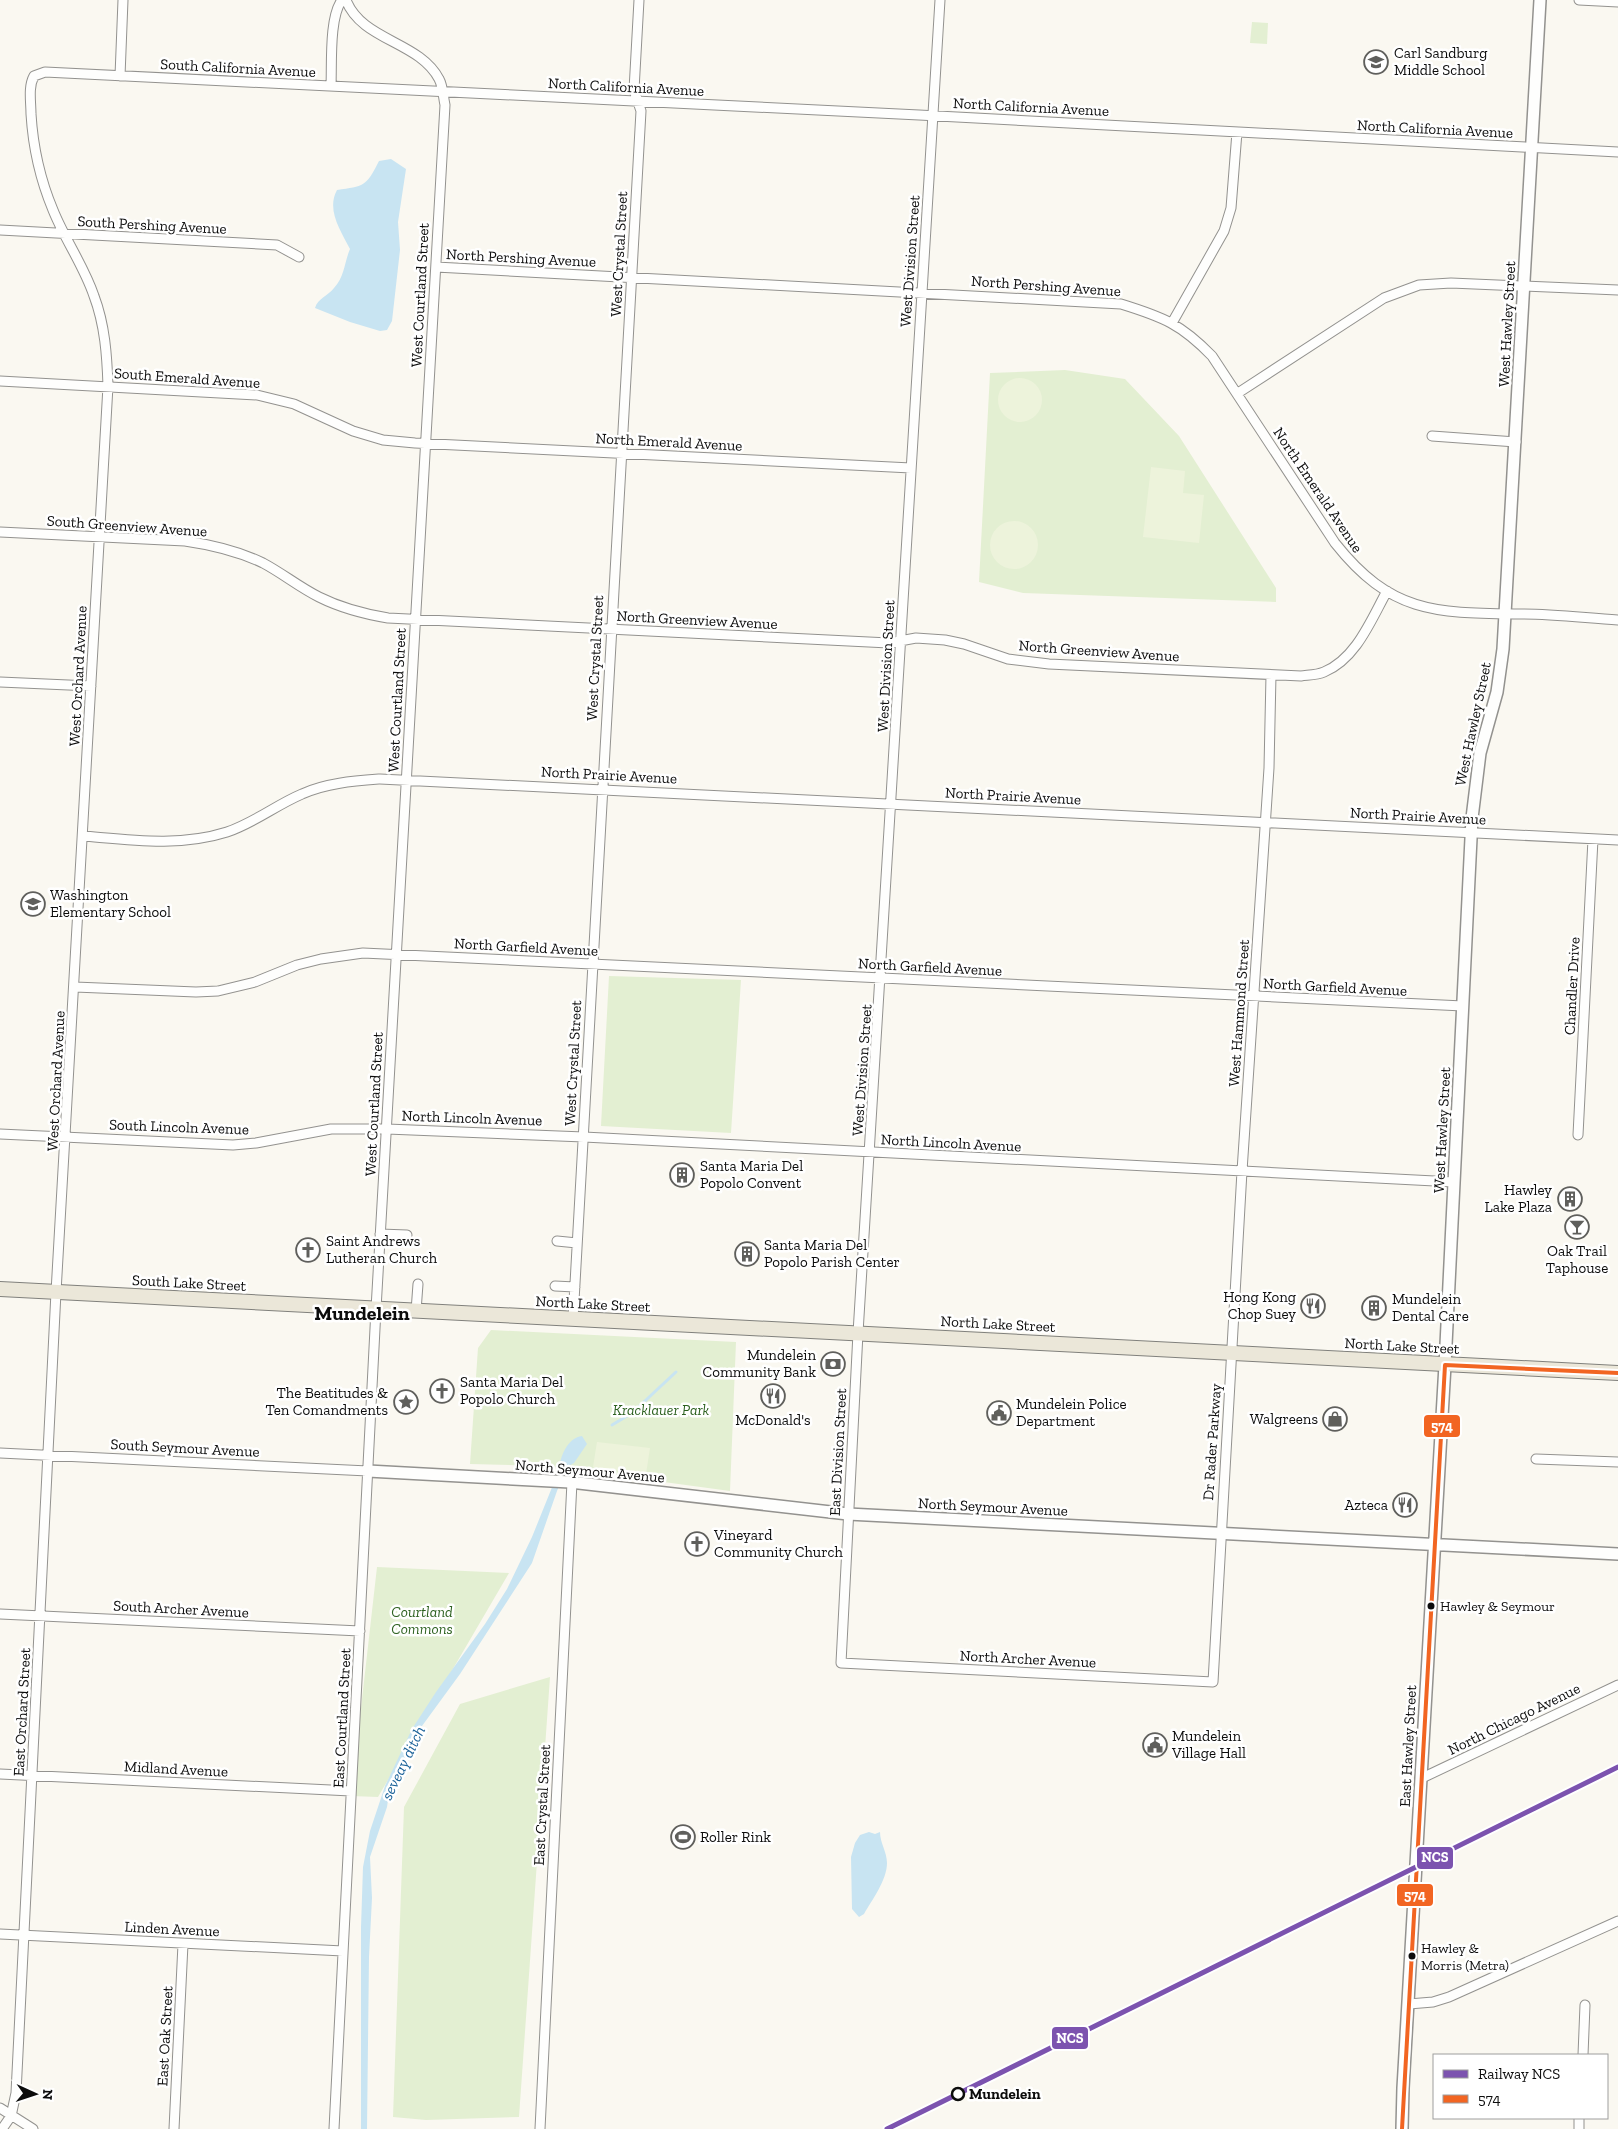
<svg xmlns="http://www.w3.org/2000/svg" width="1618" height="2129" viewBox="0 0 1618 2129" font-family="'Zilla Slab',serif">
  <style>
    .green { fill: #e3efd2 }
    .pitch { fill: #edf3db }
    .water { fill: #c8e4f2 }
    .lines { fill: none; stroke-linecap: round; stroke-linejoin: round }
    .stream { stroke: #c8e4f2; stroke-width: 3 }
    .minor-casing { stroke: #93928f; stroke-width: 11 }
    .tertiary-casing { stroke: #93928f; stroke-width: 14 }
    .primary-casing { stroke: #80807c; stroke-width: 16 }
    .minor { stroke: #fefefd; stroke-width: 9 }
    .tertiary { stroke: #fefefd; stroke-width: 11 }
    .primary { stroke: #ebe7d9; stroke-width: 14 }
    .bus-1-casing { stroke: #fff; stroke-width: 8 }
    .bus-1 { stroke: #f26522; stroke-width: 4 }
    .rail-1-casing { stroke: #fff; stroke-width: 9 }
    .rail-1 { stroke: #7c53af; stroke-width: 5 }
    .bus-dot { fill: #0c0c0c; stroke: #fff; stroke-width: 2 }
    .stop-dot { fill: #fff; stroke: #0c0c0c; stroke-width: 2.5 }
    .labels { text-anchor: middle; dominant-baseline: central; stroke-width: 5; stroke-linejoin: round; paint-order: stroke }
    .bus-label { font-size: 14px; fill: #0c0c0c; stroke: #fff; text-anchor: start }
    .poi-label { font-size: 15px; fill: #0c0c0c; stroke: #fff; text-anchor: start }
    .street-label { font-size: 15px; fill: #0c0c0c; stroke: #fff }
    .park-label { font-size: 15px; font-style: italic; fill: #2d6120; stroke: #fff }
    .stop-label { font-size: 15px; font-weight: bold; fill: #0c0c0c; stroke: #fff; text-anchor: start }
    .water-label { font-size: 16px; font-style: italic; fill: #1b6299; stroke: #fff }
    .district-label { font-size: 20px; font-weight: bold; fill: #0c0c0c; stroke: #fff }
    .line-badge { stroke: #fff; stroke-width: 2 }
    .badge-label { font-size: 14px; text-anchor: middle; font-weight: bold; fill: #fff }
  </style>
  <rect width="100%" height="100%" fill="#faf8f1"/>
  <!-- green -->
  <path class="green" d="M1252,22L1268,23L1267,44L1250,43Z
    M1065,370L1125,379L1179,436L1276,588V602L1023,593L979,582L990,373Z
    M609,976L741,980L731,1133L601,1126Z
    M491,1330L736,1342L730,1491L546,1466L470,1464L478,1348Z
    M377,1567L509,1573L378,1797L351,1796Z
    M550,1677L519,2117L426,2120L393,2117L404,1807L460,1704Z"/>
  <!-- pitch -->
  <path class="pitch" d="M998 400a22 22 0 1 1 44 0a22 22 0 1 1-44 0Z
    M1151,467L1185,471L1183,493L1204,495L1199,543L1143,537Z
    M990 545a24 24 0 1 1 48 0a24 24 0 1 1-48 0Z
    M597,1442L650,1448L646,1474L593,1467Z"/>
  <!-- water -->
  <path class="water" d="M391,159L406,169L398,222L400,250L392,321L387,330L380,331L350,322L315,308C318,298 328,296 334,288C345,276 344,263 350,249C341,231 326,210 337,190C364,186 366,187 379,161Z
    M582,1436L587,1444L574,1463L567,1467L557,1491L532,1563L460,1674L422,1726L404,1764L390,1787L387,1807L370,1857L372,1898L369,1957L367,2129H361V1927L363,1867L370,1831L385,1786L412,1729L436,1692L485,1624L507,1589L532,1537L559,1470C560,1457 567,1438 582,1436Z
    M869,1832L875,1834L880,1832C880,1843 887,1852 887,1863C887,1880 872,1900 864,1914L859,1917L852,1909L851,1857L855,1843L860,1835Z"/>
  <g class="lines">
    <!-- stream -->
    <path class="stream" d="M612,1425L632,1413L676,1372"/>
    <!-- minor casing -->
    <g class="minor-casing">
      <path id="minor" d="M940,0L858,1333L841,1663L1213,1682L1242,1171L1269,768L1271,675
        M1579,0L1618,2
        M120,76L123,0
        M331,86C332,64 329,17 342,0
        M0,230L277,245L299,257
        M436,267L1121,304C1163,317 1181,324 1212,356L1335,543C1392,615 1438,613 1523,614C1554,614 1586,618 1618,620
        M1172,323L1224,231L1231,208L1237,132
        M0,381L257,395L294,404L353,431L383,440L415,443L911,468
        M1238,393L1384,298L1419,285L1451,283L1618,290
        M1432,436L1516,442
        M0,532L185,541C213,545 238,551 263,563C282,573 299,587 319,597C341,608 364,614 388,618L889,643L916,638L945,640L964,644L1008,659L1049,664L1301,676C1308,675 1317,675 1324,672C1356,659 1371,620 1387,591
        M0,682L91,686
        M83,836C131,840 180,847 227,832C254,823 276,805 302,794C326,783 354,781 380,779L1618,840
        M75,987L196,992L218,991L255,982L297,965L321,959L363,953L1463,1006
        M0,1134L233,1145L256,1143L331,1129H387L584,1137L1454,1182
        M1578,1135L1593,839
        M380,1234L407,1235
        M557,1241L577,1243
        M555,1286L575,1287
        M416,1311L418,1284
        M573,1319L641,111L634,90L639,0
        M0,1453L368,1471
        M1536,1459L1618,1462
        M0,1614L360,1631
        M0,1774L351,1791
        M1422,1778L1618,1685
        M0,1934L343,1951
        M1409,2004L1433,2002L1449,1997L1618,1921
        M1583,2055L1585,2005
        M0,2108L33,2129
        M2,2129L11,2116L16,2093L56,1292L108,386C107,356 105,325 94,296C84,266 65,240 53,210C40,179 33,147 31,114C31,102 28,87 34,76L45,72L919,115L1618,152
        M174,2129L183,1944
        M334,2129L376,1309L445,105C443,96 443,86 439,79C419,41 362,41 346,0
        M540,2129L572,1482
        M1579,2129V2118"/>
    </g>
    <!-- tertiary casing -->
    <g class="tertiary-casing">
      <path id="tertiary" d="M368,1471L570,1482L848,1514L1618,1554
        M1402,2129L1403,2088L1445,1365L1472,818L1480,753L1497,692L1503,649L1540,0"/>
    </g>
    <!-- primary casing -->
    <g class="primary-casing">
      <path id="primary" d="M0,1289L1618,1373"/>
    </g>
    <!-- minor -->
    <use href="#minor" class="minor"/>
    <!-- tertiary -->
    <use href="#tertiary" class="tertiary"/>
    <!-- primary -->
    <use href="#primary" class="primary"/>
    <!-- bus-1 casing -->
    <g class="bus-1-casing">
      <path id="bus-1" d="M1402,2129L1445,1365L1618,1373"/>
    </g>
    <!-- bus-1 -->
    <use href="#bus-1" class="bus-1"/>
    <!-- rail-1 casing -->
    <g class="rail-1-casing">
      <path id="rail-1" d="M887,2129L1618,1767"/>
    </g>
    <!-- rail-1 -->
    <use href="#rail-1" class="rail-1"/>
  </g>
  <!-- icons -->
  <defs>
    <g id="school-ring" transform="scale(1.25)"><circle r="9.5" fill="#fff" stroke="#5f5f5c" stroke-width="1.5"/><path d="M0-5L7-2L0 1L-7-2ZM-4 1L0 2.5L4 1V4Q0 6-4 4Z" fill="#5f5f5c"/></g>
    <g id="building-ring" transform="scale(1.25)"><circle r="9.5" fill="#fff" stroke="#5f5f5c" stroke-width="1.5"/><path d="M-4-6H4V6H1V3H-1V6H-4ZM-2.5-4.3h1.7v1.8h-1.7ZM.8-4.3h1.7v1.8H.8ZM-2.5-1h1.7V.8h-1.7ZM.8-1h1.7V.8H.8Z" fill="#5f5f5c"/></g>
    <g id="bar-ring" transform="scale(1.25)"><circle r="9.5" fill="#fff" stroke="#5f5f5c" stroke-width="1.5"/><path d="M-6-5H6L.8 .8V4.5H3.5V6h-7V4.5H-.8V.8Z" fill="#5f5f5c"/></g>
    <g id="church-ring" transform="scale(1.25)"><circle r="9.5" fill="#fff" stroke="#5f5f5c" stroke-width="1.5"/><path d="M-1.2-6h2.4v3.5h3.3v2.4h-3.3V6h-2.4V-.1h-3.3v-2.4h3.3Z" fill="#5f5f5c"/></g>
    <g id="restaurant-ring" transform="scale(1.25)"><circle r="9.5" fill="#fff" stroke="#5f5f5c" stroke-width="1.5"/><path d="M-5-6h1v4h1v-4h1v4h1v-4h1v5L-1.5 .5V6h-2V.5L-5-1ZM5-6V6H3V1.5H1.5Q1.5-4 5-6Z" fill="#5f5f5c"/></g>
    <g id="bank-ring" transform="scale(1.25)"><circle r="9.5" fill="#fff" stroke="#5f5f5c" stroke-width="1.5"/><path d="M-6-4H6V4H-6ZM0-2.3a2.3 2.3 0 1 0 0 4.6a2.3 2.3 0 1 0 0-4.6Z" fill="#5f5f5c"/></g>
    <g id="sight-ring" transform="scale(1.25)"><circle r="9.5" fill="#fff" stroke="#5f5f5c" stroke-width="1.5"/><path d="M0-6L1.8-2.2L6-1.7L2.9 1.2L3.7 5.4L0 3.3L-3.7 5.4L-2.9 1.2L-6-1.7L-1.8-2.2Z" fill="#5f5f5c"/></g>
    <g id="civic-ring" transform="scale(1.25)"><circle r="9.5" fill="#fff" stroke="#5f5f5c" stroke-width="1.5"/><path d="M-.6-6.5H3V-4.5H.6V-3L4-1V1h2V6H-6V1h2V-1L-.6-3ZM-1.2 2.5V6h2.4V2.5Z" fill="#5f5f5c"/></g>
    <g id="shop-ring" transform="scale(1.25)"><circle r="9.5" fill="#fff" stroke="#5f5f5c" stroke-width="1.5"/><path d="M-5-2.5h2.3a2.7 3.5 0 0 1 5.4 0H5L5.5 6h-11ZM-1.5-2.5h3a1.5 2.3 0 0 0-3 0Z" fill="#5f5f5c"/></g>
    <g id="stadium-ring" transform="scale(1.25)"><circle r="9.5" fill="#fff" stroke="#5f5f5c" stroke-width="1.5"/><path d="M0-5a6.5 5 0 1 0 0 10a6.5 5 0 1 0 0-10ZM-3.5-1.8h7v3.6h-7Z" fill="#5f5f5c"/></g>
  </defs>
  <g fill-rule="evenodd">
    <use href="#school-ring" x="1376" y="62"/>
    <use href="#school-ring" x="33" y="904"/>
    <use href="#building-ring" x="682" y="1175"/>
    <use href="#building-ring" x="1570" y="1199"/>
    <use href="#bar-ring" x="1577" y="1227"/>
    <use href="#church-ring" x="308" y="1250"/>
    <use href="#building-ring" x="747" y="1254"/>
    <use href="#restaurant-ring" x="1313" y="1306"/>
    <use href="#building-ring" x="1374" y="1308"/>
    <use href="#bank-ring" x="833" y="1364"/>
    <use href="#church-ring" x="442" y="1391"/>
    <use href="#restaurant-ring" x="773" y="1396"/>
    <use href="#sight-ring" x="406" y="1402"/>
    <use href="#civic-ring" x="999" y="1413"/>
    <use href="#shop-ring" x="1335" y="1419"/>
    <use href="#restaurant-ring" x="1405" y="1505"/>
    <use href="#church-ring" x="697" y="1544"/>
    <use href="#civic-ring" x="1155" y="1745"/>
    <use href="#stadium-ring" x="683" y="1837"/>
  </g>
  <!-- markers -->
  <g class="bus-dot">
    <circle cx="1431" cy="1606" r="4.5"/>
    <circle cx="1412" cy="1956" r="4.5"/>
  </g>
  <circle class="stop-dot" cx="958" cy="2094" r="6"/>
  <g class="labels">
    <!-- bus labels -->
    <g class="bus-label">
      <text x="1440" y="1606">Hawley &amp; Seymour</text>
      <text x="1421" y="1948">Hawley &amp;<tspan x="1421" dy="17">Morris (Metra)</tspan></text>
    </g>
    <!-- poi labels -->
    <g class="poi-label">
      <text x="1394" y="53">Carl Sandburg<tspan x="1394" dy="17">Middle School</tspan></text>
      <text x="50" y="895">Washington<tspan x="50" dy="17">Elementary School</tspan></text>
      <text x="700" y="1166">Santa Maria Del<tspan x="700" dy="17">Popolo Convent</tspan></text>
      <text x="1552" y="1190" text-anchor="end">Hawley<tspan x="1552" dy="17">Lake Plaza</tspan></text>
      <text x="326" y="1241">Saint Andrews<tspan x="326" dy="17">Lutheran Church</tspan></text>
      <text x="764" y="1245">Santa Maria Del<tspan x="764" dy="17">Popolo Parish Center</tspan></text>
      <text x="1577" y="1251" text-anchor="middle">Oak Trail<tspan x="1577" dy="17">Taphouse</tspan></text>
      <text x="1296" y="1297" text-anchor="end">Hong Kong<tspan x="1296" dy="17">Chop Suey</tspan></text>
      <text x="1392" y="1299">Mundelein<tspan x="1392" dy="17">Dental Care</tspan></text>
      <text x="816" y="1355" text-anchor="end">Mundelein<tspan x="816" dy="17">Community Bank</tspan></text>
      <text x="460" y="1382">Santa Maria Del<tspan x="460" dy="17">Popolo Church</tspan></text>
      <text x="388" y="1393" text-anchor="end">The Beatitudes &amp;<tspan x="388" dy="17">Ten Comandments</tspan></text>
      <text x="1016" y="1404">Mundelein Police<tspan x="1016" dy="17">Department</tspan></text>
      <text x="1318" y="1419" text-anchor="end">Walgreens</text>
      <text x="773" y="1420" text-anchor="middle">McDonald's</text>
      <text x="1388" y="1505" text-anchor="end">Azteca</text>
      <text x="714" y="1535">Vineyard<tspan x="714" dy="17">Community Church</tspan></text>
      <text x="1172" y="1736">Mundelein<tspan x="1172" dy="17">Village Hall</tspan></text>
      <text x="700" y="1837">Roller Rink</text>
    </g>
    <!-- street labels -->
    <g class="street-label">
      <text transform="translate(238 68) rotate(3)">South California Avenue</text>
      <text transform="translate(626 87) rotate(3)">North California Avenue</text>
      <text transform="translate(1031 107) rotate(3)">North California Avenue</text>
      <text transform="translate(1435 129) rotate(3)">North California Avenue</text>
      <text transform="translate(152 225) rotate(3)">South Pershing Avenue</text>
      <text transform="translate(619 254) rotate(-87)">West Crystal Street</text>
      <text transform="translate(521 258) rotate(3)">North Pershing Avenue</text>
      <text transform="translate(910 261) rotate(-86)">West Division Street</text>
      <text transform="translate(1046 286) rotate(4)">North Pershing Avenue</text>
      <text transform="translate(420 295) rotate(-87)">West Courtland Street</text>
      <text transform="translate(1507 324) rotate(-87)">West Hawley Street</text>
      <text transform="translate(187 378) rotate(4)">South Emerald Avenue</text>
      <text transform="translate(669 442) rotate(3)">North Emerald Avenue</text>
      <text transform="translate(1318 490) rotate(56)">North Emerald Avenue</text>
      <text transform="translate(127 526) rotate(4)">South Greenview Avenue</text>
      <text transform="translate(697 620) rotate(3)">North Greenview Avenue</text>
      <text transform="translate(1099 651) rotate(4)">North Greenview Avenue</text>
      <text transform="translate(595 658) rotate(-87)">West Crystal Street</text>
      <text transform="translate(886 666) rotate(-87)">West Division Street</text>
      <text transform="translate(78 676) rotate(-87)">West Orchard Avenue</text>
      <text transform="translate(397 700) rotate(-87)">West Courtland Street</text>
      <text transform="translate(1473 724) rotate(-78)">West Hawley Street</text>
      <text transform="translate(609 775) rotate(3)">North Prairie Avenue</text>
      <text transform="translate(1013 796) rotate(3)">North Prairie Avenue</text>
      <text transform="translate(1418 816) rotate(3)">North Prairie Avenue</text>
      <text transform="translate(526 947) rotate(3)">North Garfield Avenue</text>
      <text transform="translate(930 967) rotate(3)">North Garfield Avenue</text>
      <text transform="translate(1572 986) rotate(-87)">Chandler Drive</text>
      <text transform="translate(1335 987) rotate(3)">North Garfield Avenue</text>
      <text transform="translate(1239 1013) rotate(-86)">West Hammond Street</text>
      <text transform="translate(573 1063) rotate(-87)">West Crystal Street</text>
      <text transform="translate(862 1070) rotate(-86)">West Division Street</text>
      <text transform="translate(56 1081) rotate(-87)">West Orchard Avenue</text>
      <text transform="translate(374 1104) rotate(-87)">West Courtland Street</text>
      <text transform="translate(472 1118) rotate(2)">North Lincoln Avenue</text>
      <text transform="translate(179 1127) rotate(2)">South Lincoln Avenue</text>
      <text transform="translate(1442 1130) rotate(-87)">West Hawley Street</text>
      <text transform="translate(951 1143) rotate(3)">North Lincoln Avenue</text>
      <text transform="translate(189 1283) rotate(3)">South Lake Street</text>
      <text transform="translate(593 1304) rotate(3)">North Lake Street</text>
      <text transform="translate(998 1324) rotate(3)">North Lake Street</text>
      <text transform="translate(1402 1346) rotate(3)">North Lake Street</text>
      <text transform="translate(1212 1442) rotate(-86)">Dr Rader Parkway</text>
      <text transform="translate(185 1448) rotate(3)">South Seymour Avenue</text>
      <text transform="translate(838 1452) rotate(-87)">East Division Street</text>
      <text transform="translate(590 1471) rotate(5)">North Seymour Avenue</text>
      <text transform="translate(993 1507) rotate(3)">North Seymour Avenue</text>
      <text transform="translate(181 1609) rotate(3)">South Archer Avenue</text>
      <text transform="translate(1028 1659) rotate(3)">North Archer Avenue</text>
      <text transform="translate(22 1712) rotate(-87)">East Orchard Street</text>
      <text transform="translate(342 1718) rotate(-87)">East Courtland Street</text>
      <text transform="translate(1514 1719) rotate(-26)">North Chicago Avenue</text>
      <text transform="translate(1408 1746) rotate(-87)">East Hawley Street</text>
      <text transform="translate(176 1769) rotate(3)">Midland Avenue</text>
      <text transform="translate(542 1805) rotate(-87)">East Crystal Street</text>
      <text transform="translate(172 1929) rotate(3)">Linden Avenue</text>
      <text transform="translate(165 2036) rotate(-87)">East Oak Street</text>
    </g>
    <!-- park labels -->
    <g class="park-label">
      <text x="661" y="1410">Kracklauer Park</text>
      <text x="422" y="1612">Courtland<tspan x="422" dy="17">Commons</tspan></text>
    </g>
    <!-- stop labels -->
    <g class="stop-label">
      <text x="969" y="2094">Mundelein</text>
    </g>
    <!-- water labels -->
    <g class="water-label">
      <text transform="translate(403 1763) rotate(-64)">seveay ditch</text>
    </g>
    <!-- district labels -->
    <g class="district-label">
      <text x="362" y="1313">Mundelein</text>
    </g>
  </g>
  <g class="line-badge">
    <rect x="1423" y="1414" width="38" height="24" rx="5" fill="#f26522"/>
    <rect x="1416" y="1846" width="38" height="24" rx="5" fill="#7c53af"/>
    <rect x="1396" y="1883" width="38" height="24" rx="5" fill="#f26522"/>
    <rect x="1051" y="2026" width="38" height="24" rx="5" fill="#7c53af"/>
  </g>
  <g class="badge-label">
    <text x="1442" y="1431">574</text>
    <text x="1435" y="1862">NCS</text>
    <text x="1415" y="1900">574</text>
    <text x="1070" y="2043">NCS</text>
  </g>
  <!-- legend -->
  <rect x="1433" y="2054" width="175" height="65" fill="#ffffff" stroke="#9e9e9e"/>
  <rect x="1443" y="2070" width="25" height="8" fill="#7c53af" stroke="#9e9e9e"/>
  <text x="1478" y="2079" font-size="15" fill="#0c0c0c">Railway NCS</text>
  <rect x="1443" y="2095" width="25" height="8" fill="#f26522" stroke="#9e9e9e"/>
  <text x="1478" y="2104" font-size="15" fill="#0c0c0c">574</text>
  <!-- north arrow -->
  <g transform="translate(35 2094) rotate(93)" stroke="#ffffff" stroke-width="4" paint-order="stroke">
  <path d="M0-4L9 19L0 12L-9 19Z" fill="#0c0c0c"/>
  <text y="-8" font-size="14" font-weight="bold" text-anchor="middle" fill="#0c0c0c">N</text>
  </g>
</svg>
